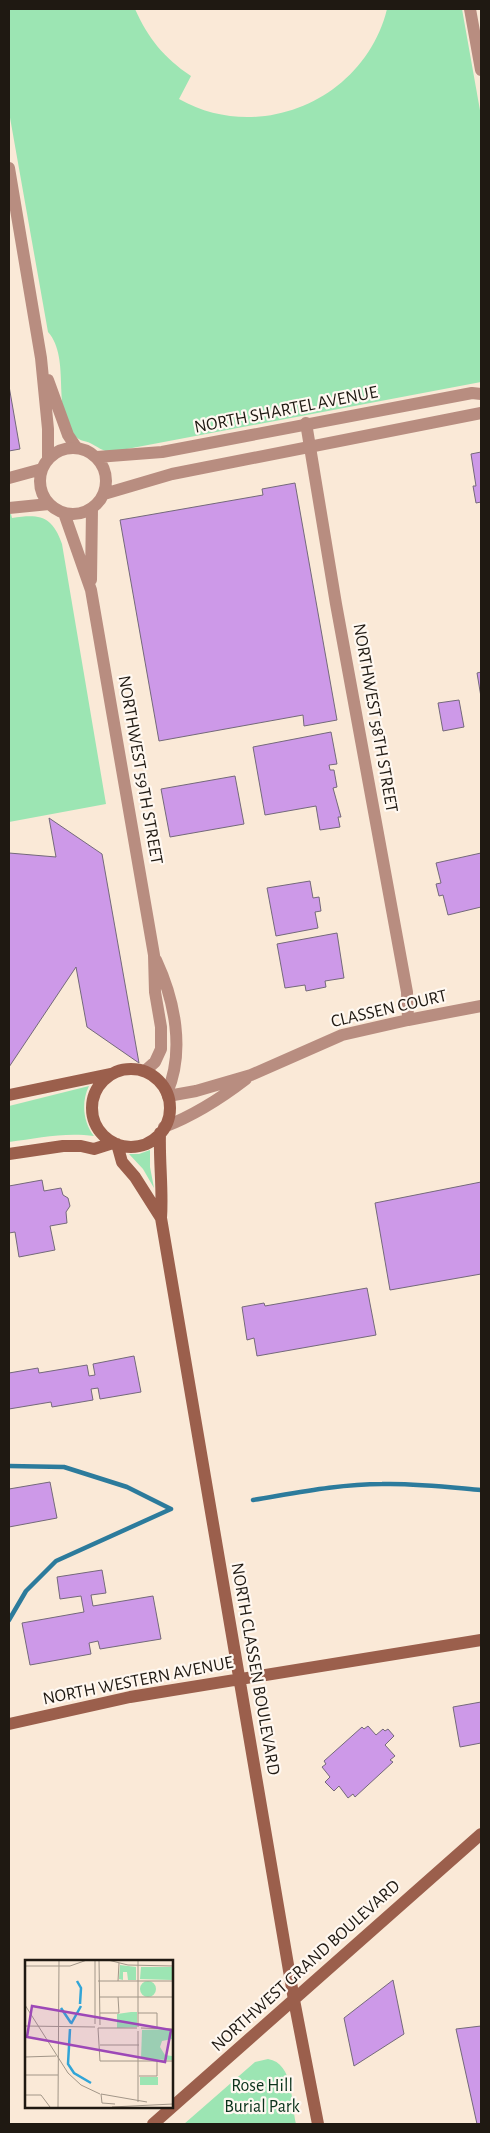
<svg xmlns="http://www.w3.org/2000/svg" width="490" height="2133" viewBox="0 0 490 2133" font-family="'Alegreya Sans',sans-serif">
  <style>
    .green { fill: #9ce5b3 }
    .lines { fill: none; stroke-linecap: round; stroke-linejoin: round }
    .stream { stroke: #2c7b9c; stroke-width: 4.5 }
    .building { fill: #cd99e8; stroke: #74697a }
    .minor { stroke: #b88d80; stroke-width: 12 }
    .tertiary { stroke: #b88d80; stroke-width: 12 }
    .secondary { stroke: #9b5f4c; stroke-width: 12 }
    .labels { text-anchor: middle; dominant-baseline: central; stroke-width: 4.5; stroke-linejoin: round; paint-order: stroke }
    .street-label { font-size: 18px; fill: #1f1912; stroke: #fff8f1 }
    .park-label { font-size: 18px; fill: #0b331c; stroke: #fff8f1 }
    .inset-river { fill: none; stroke: #31a5d7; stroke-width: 2.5 }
    .inset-road { fill: none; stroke: #a29688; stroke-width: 1 }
    .view { fill: #9d48b7; fill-opacity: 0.15; stroke: #9d48b7; stroke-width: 2.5 }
    .inset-edge { fill: none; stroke: #1f1912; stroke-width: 2.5 }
  </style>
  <rect width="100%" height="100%" fill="#fae9d7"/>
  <!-- green -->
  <path class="green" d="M9,9H135C148,38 164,58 191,76L179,99C260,145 365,99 387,9H462L481,116V382L111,452C102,451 98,447 90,443C86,441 80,441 76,437C50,413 72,359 48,332L9,112Z
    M9,514H11L12,518C39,514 52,515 62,544L106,804L9,822Z
    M89,1086C81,1102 83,1122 94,1136C65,1132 38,1138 9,1142V1106Z
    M150,1150V1167L154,1188L143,1169L129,1154H139Z
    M268,2059C294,2063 291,2103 296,2124H184L255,2062Z"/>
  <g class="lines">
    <!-- stream -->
    <path class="stream" d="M9,1466L64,1467L127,1487L171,1509
      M253,1500C296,1493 339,1484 382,1484C415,1483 448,1487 481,1490
      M9,1620L26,1591L56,1561L171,1509"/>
  </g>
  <!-- building -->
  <path class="building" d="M9,386L20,449L9,451Z
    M481,452V502L476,503L473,486H476L471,454Z
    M295,483L337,720L304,726L303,715L159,741L120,520L263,495L262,489Z
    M481,672V697L477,673Z
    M459,700L464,727L443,731L438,703Z
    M331,732L337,764L329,765L330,770H334L337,787L333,788L341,817H338L340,827L320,830L316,806L265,815L253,747Z
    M235,776L244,824L170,837L161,789Z
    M49,818L102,854L139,1063L87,1027L76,967L9,1067V853L56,857Z
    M481,853V907L448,915L443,895L439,896L436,884L441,883L436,863Z
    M310,881L313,898L319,897L321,911L315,912L318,928L276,936L267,888Z
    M337,933L344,978L325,981L326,987L306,991L305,985L285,988L277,944Z
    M42,1180L44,1191L61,1188L63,1195L68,1198L70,1206L66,1212L67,1223L50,1226L55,1250L19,1257L15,1232L9,1233V1186Z
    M481,1182V1274L390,1290L375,1203Z
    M367,1288L376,1335L257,1356L254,1338L247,1340L242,1307L264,1303L265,1306Z
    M134,1356L141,1392L100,1399L98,1388L91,1389L93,1400L52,1407L51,1402L9,1409V1373L38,1368L39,1373L87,1365L89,1376L95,1375L93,1364Z
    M50,1482L57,1518L9,1527V1489Z
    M102,1570L106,1593L91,1595L93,1606L153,1596L161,1639L100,1649L98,1641L89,1643L91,1654L30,1665L22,1623L84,1612L81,1596L60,1599L57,1577Z
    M481,1702V1743L460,1747L453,1707Z
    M368,1726L376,1735L383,1729L385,1731L388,1729L394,1736L385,1745L395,1756L390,1760L393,1762L355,1797L353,1794L348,1798L339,1786L334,1791L325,1782L330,1777L322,1767L326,1764L324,1761L362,1727L364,1729Z
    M393,1980L404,2034L354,2066L344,2018Z
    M481,2026V2124H477L456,2029Z"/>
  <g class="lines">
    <!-- minor -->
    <path class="minor" d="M470,9L481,70
      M9,168L41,358L48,429V459
      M48,380L68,435L76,447
      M306,423L336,604L407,992L408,1020
      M168,1096L196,1091L251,1075L342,1035L408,1020L481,1006
      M164,1127C195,1115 220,1099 246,1079"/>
    <!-- tertiary -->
    <path class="tertiary" d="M40 481a33 33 0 1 1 66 0a33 33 0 1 1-66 0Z
      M97,457L162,452L472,393L481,394
      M9,478L42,469
      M104,494L172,474L481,413
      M9,508L49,504
      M64,513L91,590L154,955L155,992L161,1027V1049L155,1062L145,1071
      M91,580L92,509
      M156,960C175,1001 185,1051 167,1093"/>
    <!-- secondary -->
    <path class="secondary" d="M92 1108a39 39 0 1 1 78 0a39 39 0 1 1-78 0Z
      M9,1095L110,1074
      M160,1133C159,1162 163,1189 161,1218L294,2000L318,2124
      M117,1144L122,1162L135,1177L161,1218
      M9,1154L63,1146H81L94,1149L113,1143
      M9,1724L130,1697L481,1640
      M153,2124L481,1834"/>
  </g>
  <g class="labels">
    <!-- street labels -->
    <g class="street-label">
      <text transform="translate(286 410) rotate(-11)">NORTH SHARTEL AVENUE</text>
      <text transform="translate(375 718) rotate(80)">NORTHWEST 58TH STREET</text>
      <text transform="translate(140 770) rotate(80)">NORTHWEST 59TH STREET</text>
      <text transform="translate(389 1009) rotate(-13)">CLASSEN COURT</text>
      <text transform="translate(255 1669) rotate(80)">NORTH CLASSEN BOULEVARD</text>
      <text transform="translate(138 1681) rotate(-11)">NORTH WESTERN AVENUE</text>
      <text transform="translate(306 1966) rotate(-42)">NORTHWEST GRAND BOULEVARD</text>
    </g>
    <!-- park labels -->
    <g class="park-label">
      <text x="262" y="2086">Rose Hill<tspan x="262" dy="21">Burial Park</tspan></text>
    </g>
  </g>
  <!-- overview -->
  <g transform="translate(25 1960)">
    <rect width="148" height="148" fill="#fae9d7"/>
    <path d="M95,5L111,7V20H103L102,12H98V20L94,19ZM147,7V20L115,19L116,7ZM115 29a8 8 0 1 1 16 0a8 8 0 1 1-16 0ZM106,52H112V67L92,68V54ZM147,69V79L137,81L135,87L140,95L147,96V100L116,99L117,70ZM115,117H133V125H115Z" fill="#9ce5b3"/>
    <path class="inset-river" d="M52,21L56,28L55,44M36,48L46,63M46,64L56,46M45,69L43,104L49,113L66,123"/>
    <path class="inset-road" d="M70,0V64M74,0L75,65M83,0L103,5L148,6M0,6H45L62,0M73,21H148M93,21L94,3M74,37H148M0,45L43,113L56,125L75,134M75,53H94L93,37M113,53H132V69M0,66L70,67M113,67V0M73,68L75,101H148M73,68H112M116,68L148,69M113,71V142M75,85H114M0,97L31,96M0,115H33M114,116H132V101M76,134L122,142M76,134L77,143L90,144M0,135H16L25,147M33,147L34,0M87,147L148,144"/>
    <path class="view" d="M7,46L146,70L140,102L2,77Z"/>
    <rect width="148" height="148" class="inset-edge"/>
  </g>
  <!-- border -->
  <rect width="490" height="2133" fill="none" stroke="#1f1912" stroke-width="20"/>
</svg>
